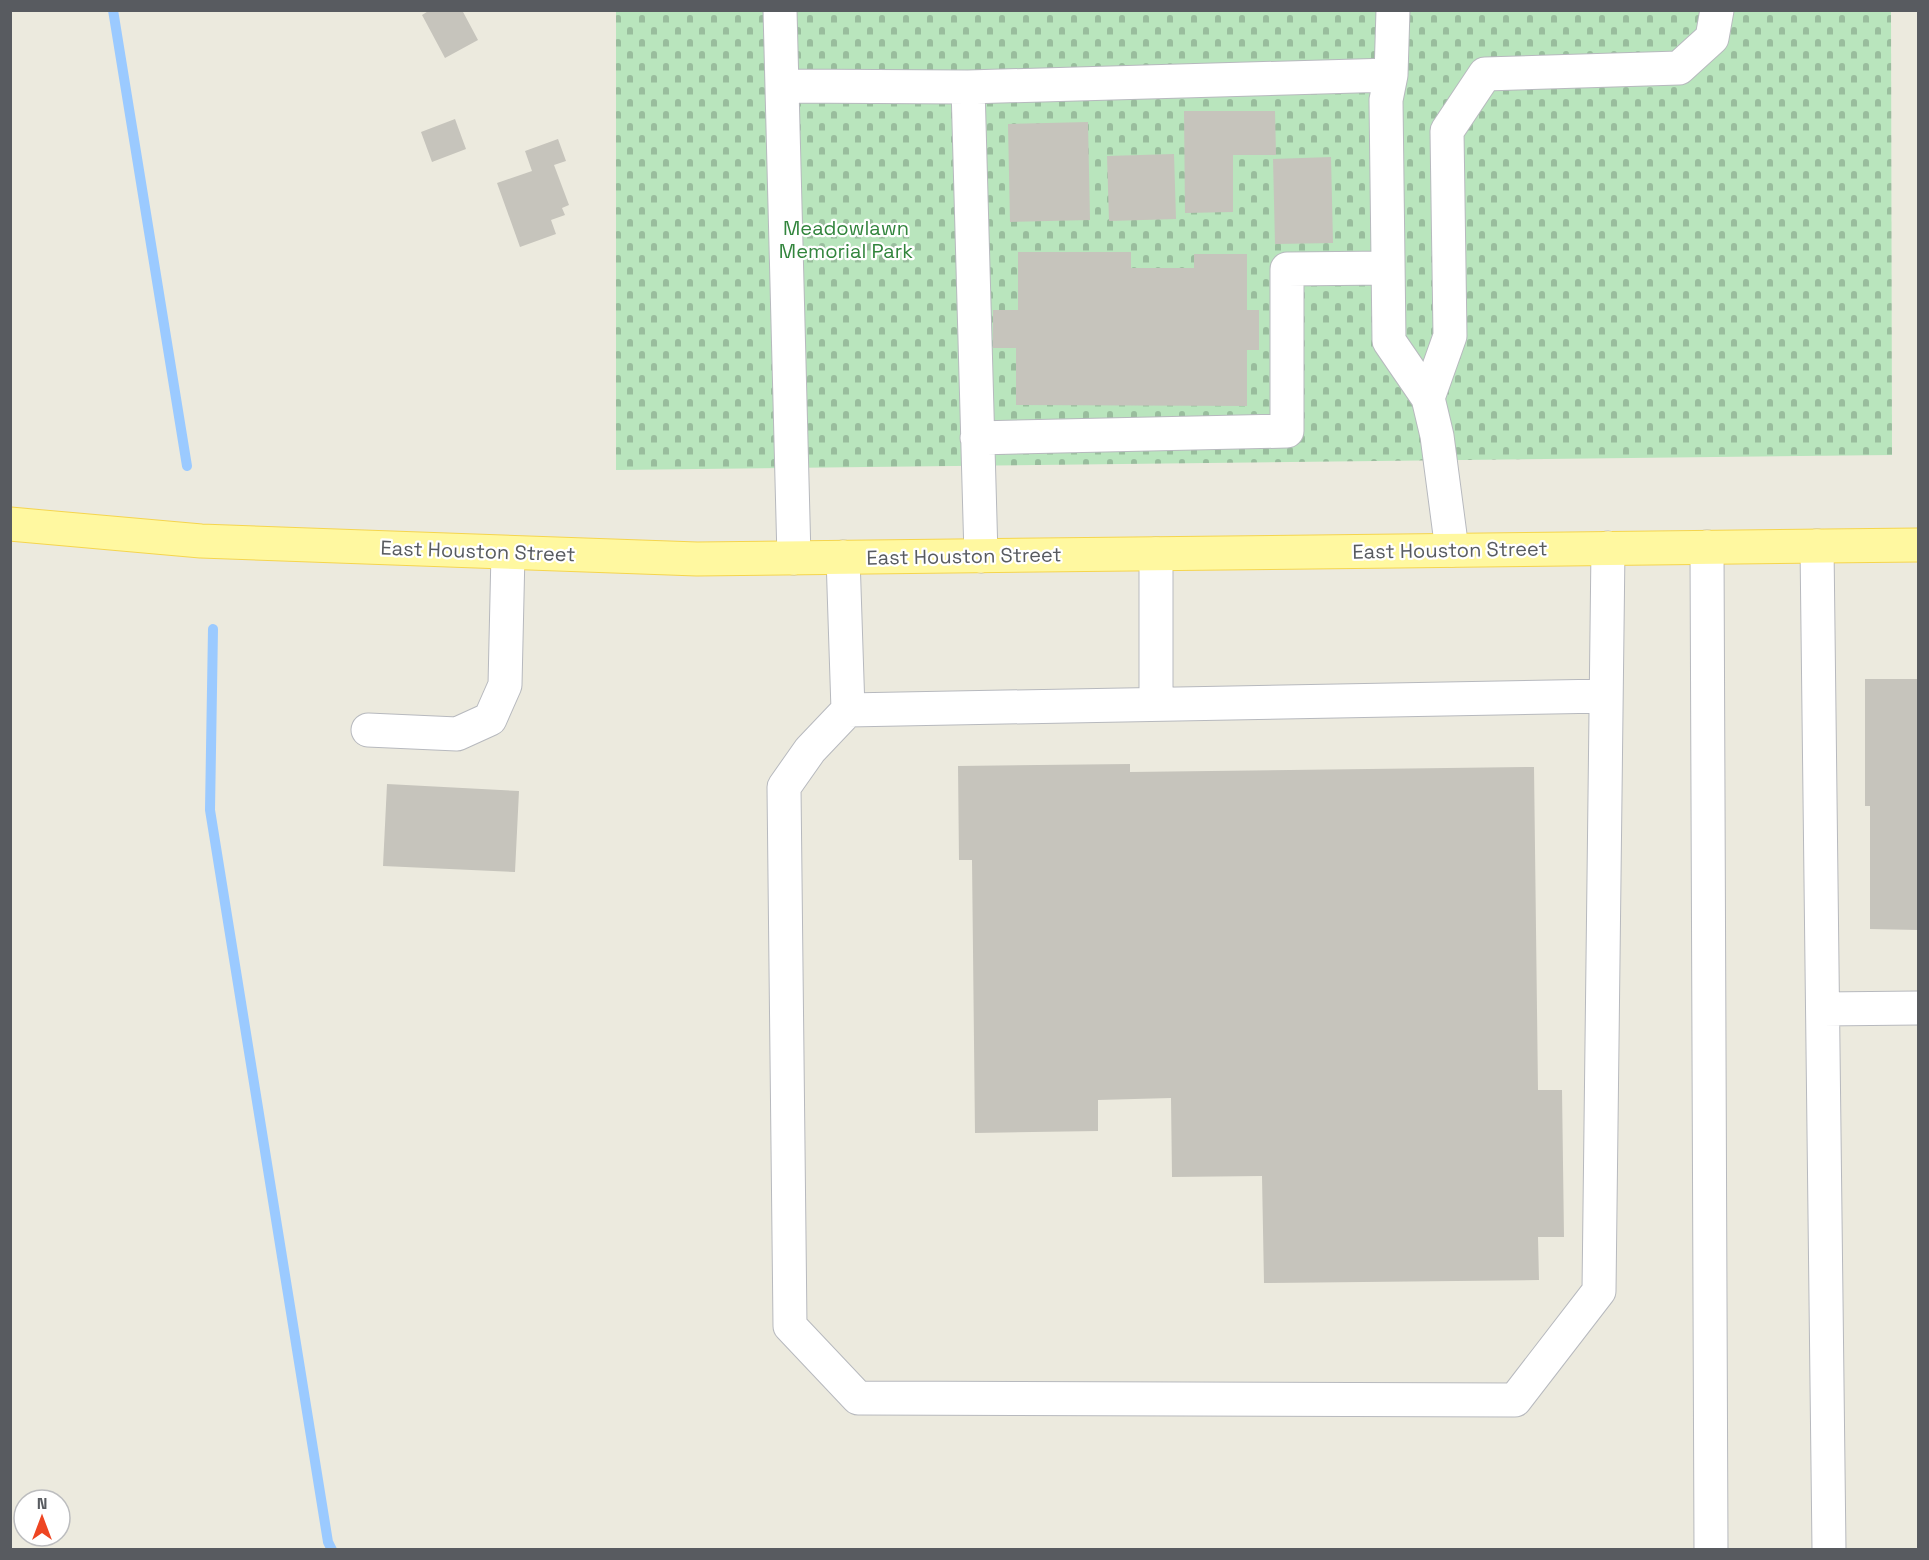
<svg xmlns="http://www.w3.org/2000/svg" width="1929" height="1560" viewBox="0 0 1929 1560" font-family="'Space Grotesk',sans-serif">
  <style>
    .cemetery { fill: url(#cemetery-stones) }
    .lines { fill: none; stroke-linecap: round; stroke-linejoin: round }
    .stream { stroke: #9bcaff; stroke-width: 10 }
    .building { fill: #c6c4bc }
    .minor-casing { stroke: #b7b9be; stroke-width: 35 }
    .major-casing { stroke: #f5d54e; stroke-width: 35 }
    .minor { stroke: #fff; stroke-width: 33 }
    .major { stroke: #fff8a0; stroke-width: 33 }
    .labels { text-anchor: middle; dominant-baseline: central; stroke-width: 4.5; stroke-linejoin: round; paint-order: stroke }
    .park-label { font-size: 20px; fill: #32853d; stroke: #fff }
    .street-label { font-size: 20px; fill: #585b60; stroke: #fff }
  </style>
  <defs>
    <pattern id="cemetery-stones" width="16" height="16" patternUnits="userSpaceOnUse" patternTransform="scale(1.5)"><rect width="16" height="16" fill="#b9e5bd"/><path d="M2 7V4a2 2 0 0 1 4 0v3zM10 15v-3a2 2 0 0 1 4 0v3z" fill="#99bd9d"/></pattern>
  </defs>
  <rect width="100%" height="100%" fill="#eceade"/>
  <!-- cemetery -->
  <path class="cemetery" d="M616,11H1891L1892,455L616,470Z"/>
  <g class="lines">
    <!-- stream -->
    <path class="stream" d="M113,10L187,466
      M213,629L210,810L328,1542L332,1550"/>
  </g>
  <!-- building -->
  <path class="building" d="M430,10H462L478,40L445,58L422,15Z
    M1184,111H1275L1276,155H1233V212L1185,213Z
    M455,119L466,149L432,162L421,132Z
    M1088,122L1090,220L1010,222L1008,124Z
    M558,139L566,161L554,165L569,205L562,208L565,215L551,220L556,234L520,247L497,183L532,171L525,151Z
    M1174,154L1176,219L1109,221L1107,156Z
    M1331,157L1333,243L1275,244L1273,159Z
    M1018,252H1131V268H1194V254H1247V310H1259V350H1247V406L1016,405V348H993V310H1018Z
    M1865,679H1918V930L1870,929V806H1865Z
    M1130,764V772L1534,767L1538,1090H1562L1564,1237H1538L1539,1280L1264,1283L1262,1176L1172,1177L1171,1098L1098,1100V1131L975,1133L972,860H959L958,766Z
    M387,784L519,791L515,872L383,866Z"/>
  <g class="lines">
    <!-- minor casing -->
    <g class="minor-casing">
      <path id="minor" d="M780,10L794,558
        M1393,10L1391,75L1386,100L1389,341L1428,398L1437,436L1452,550
        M783,86L968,87
        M1428,398L1450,336L1447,131L1485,74L1679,68L1712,38L1717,10
        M977,438L1287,431V269L1388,268
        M1817,546L1829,1550
        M1707,547L1711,1550
        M1156,554V704
        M981,556L968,87L1391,75
        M843,557L848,710L810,750L784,787L790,1326L858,1398L1515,1400L1599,1291L1608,548
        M848,710L1606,696
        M368,730L457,734L490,719L505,685L508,553
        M1823,1009L1918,1008"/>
    </g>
    <!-- major casing -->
    <g class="major-casing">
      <path id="major" d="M10,524L201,541L697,559L1918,545"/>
    </g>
    <!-- minor -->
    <use href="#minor" class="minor"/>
    <!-- major -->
    <use href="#major" class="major"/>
  </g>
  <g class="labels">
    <!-- park labels -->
    <g class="park-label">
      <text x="846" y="228">Meadowlawn<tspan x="846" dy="23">Memorial Park</tspan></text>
    </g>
    <!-- street labels -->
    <g class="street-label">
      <text transform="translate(1450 550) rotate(-1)">East Houston Street</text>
      <text transform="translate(478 551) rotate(2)">East Houston Street</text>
      <text transform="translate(964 556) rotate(-1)">East Houston Street</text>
    </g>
  </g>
  <!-- border -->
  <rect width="1929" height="1560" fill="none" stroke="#585b60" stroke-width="24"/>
  <!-- north arrow -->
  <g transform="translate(42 1518)"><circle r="28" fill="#ffffff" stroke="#bcbdbf" stroke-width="1.5"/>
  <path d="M0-4.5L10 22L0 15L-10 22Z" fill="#ee4522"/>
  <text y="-9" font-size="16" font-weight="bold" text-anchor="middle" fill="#585b60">N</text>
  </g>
</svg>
